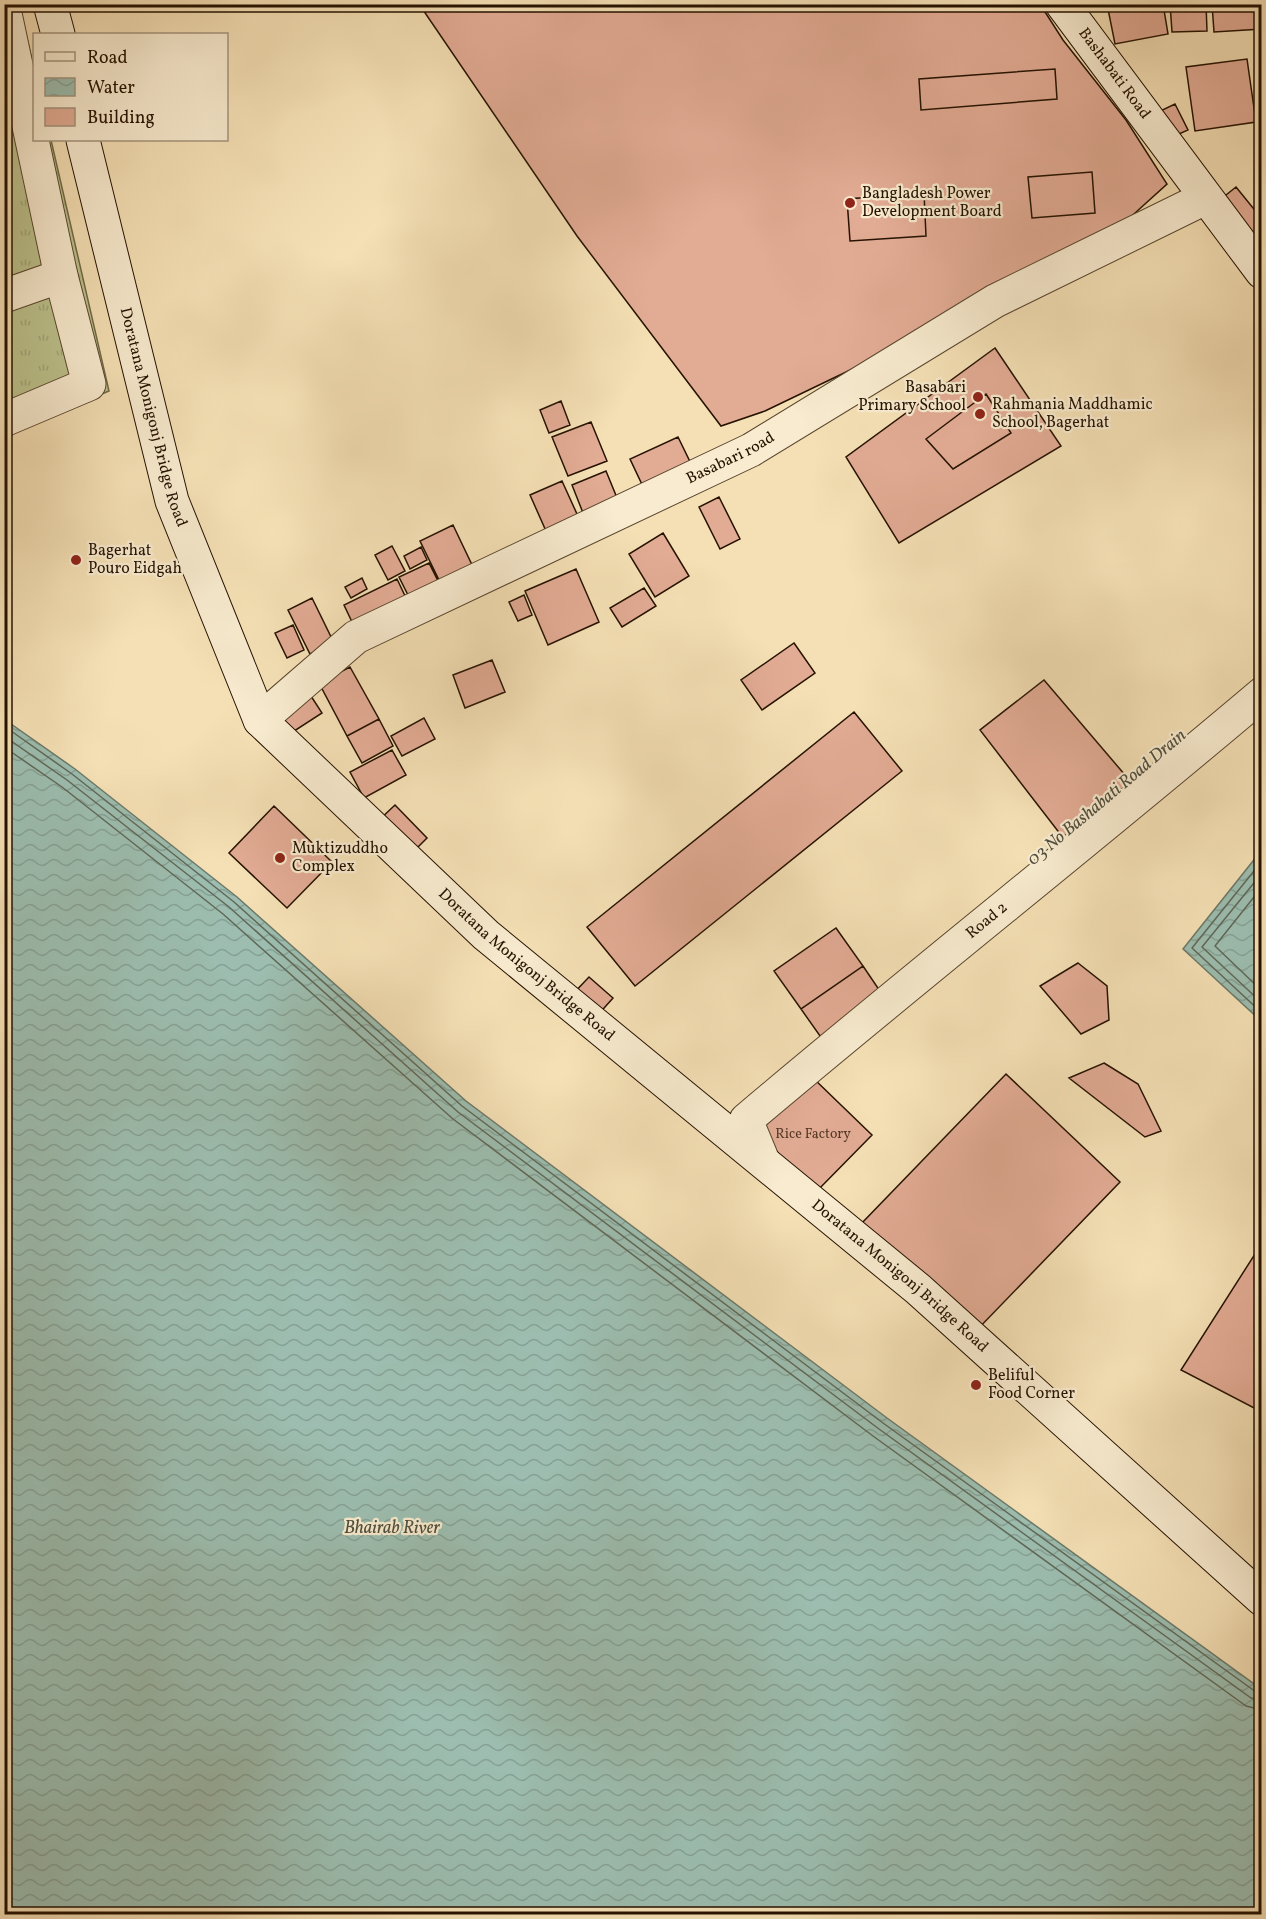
<svg xmlns="http://www.w3.org/2000/svg" width="1266" height="1919" viewBox="0 0 1266 1919" font-family="Vollkorn,serif">
  <style>
    .grass { fill: url(#grass-tufts); stroke: #706a47; stroke-width: 1.5 }
    .water { fill: url(#water-waves); stroke: #6c7969; stroke-width: 1.5 }
    .lines { fill: none; stroke-linecap: round; stroke-linejoin: round }
    .shore { stroke: #606858; stroke-width: 1.5 }
    .building { fill: #e2ab94; stroke: #251201; stroke-width: 1.5 }
    .street-casing { stroke: #59462e; stroke-width: 35 }
    .secondary-casing { stroke: #251201; stroke-width: 35 }
    .street { stroke: #f8ebcf; stroke-width: 33 }
    .secondary { stroke: #f8ebcf; stroke-width: 33 }
    .poi-dot { fill: #8f2418; stroke: #f8ebcf; stroke-width: 2 }
    .labels { text-anchor: middle; dominant-baseline: central; stroke-width: 4.5; stroke-linejoin: round; paint-order: stroke }
    .number-label { font-size: 14px; fill: #543826 }
    .street-label { font-size: 16px; fill: #251201; stroke: #f8ebcf }
    .poi-label { font-size: 16px; fill: #251201; stroke: #f8ebcf; text-anchor: start }
    .water-label { font-size: 18px; font-style: italic; fill: #4f4e3e; stroke: #f8ebcf }
  </style>
  <defs>
    <pattern id="grass-tufts" width="24" height="20" patternUnits="userSpaceOnUse" patternTransform="scale(1.5)"><rect width="24" height="20" fill="#bcc28d"/><path d="M3 7l-1-3M5 7V3M7 7l1-3M15 17l-1-3M17 17v-4M19 17l1-3" fill="none" stroke="#a1a678"/></pattern>
    <pattern id="water-waves" width="16" height="10" patternUnits="userSpaceOnUse" patternTransform="scale(1.5)"><rect width="16" height="10" fill="#9cbdaf"/><path d="M0 5q4-4 8 0t8 0" fill="none" stroke="#86a195"/></pattern>
  </defs>
  <rect width="100%" height="100%" fill="#f5e0b5"/>
  <filter id="stains"><feTurbulence type="fractalNoise" baseFrequency=".00333" numOctaves="4"/><feColorMatrix values="0 0 0 0 .2 0 0 0 0 .09 0 0 0 0 .02 0 0 0 .5 -.17"/></filter>
  <radialGradient id="worn" r=".72"><stop offset=".6" stop-color="#630" stop-opacity="0"/><stop offset="1" stop-color="#630" stop-opacity=".3"/></radialGradient>
  <!-- grass -->
  <path class="grass" d="M19,4L34,69V140H51L109,391L5,434L4,5Z"/>
  <!-- water -->
  <path class="water" d="M4,719L75,769L237,897L466,1101L887,1418L1261,1689V1914H5Z
    M1261,851V1021L1183,949Z"/>
  <g class="lines">
    <!-- shore -->
    <path class="shore" d="M4,726L72,774L234,902L462,1106L883,1423L1256,1692L1262,1694
      M4,736L67,780L229,907L458,1112L879,1429L1251,1698L1262,1701
      M4,747L62,787L223,914L453,1119L873,1436L1246,1706L1262,1710
      M1262,861L1192,948L1262,1013
      M1262,873L1202,947L1262,1003
      M1262,887L1215,946L1262,991"/>
  </g>
  <!-- building -->
  <path class="building" d="M419,4H1040L1063,40L1126,120L1167,184L1124,223L894,349L765,411L721,426L577,236Z
    M1130,4H1163L1168,34L1115,44L1108,9Z
    M1170,4H1206L1207,31L1172,32Z
    M1212,4H1262V29L1214,32Z
    M1247,59L1256,122L1195,131L1186,67Z
    M1055,69L1057,99L921,110L919,79Z
    M1175,104L1188,130L1168,139L1156,113Z
    M1092,172L1095,213L1032,218L1028,177Z
    M1236,187L1262,219V262L1216,203Z
    M924,193L926,236L850,241L847,199Z
    M995,348L1061,446L899,543L846,457Z
    M986,394L1011,433L953,469L926,439Z
    M561,401L570,425L549,433L540,410Z
    M591,422L607,461L568,476L552,437Z
    M678,437L695,472L647,495L630,459Z
    M606,471L622,510L587,523L572,485Z
    M562,481L582,525L550,540L530,495Z
    M719,497L740,539L720,549L699,507Z
    M453,525L473,567L440,582L420,541Z
    M663,533L689,576L655,597L629,554Z
    M392,546L405,571L388,580L375,555Z
    M421,547L427,560L410,569L404,556Z
    M429,563L439,583L409,597L399,577Z
    M576,569L599,622L548,645L525,591Z
    M362,578L367,589L351,598L345,587Z
    M397,579L406,598L353,624L344,605Z
    M644,588L656,606L622,627L610,608Z
    M524,595L532,615L518,621L509,602Z
    M312,598L334,643L310,654L288,610Z
    M293,625L304,650L287,658L275,633Z
    M794,643L815,673L762,710L741,680Z
    M492,660L505,692L465,708L453,675Z
    M350,667L379,719L347,736L319,683Z
    M1044,680L1131,782L1064,839L980,730Z
    M309,693L322,713L282,739L269,719Z
    M854,712L902,771L635,986L587,927Z
    M424,718L435,739L402,756L391,736Z
    M379,719L393,746L362,763L347,736Z
    M392,750L406,775L364,798L350,772Z
    M395,805L427,838L409,856L377,822Z
    M274,806L332,862L287,908L229,853Z
    M836,928L863,966L801,1009L774,971Z
    M1078,963L1107,986L1109,1020L1081,1034L1040,986Z
    M863,966L886,1000L825,1043L801,1009Z
    M589,977L613,998L596,1017L571,996Z
    M1104,1063L1138,1084L1161,1131L1145,1137L1069,1078Z
    M1006,1074L1120,1182L974,1333L860,1225Z
    M811,1076L872,1135L816,1192L755,1133Z
    M1262,1243V1404L1258,1410L1181,1370Z"/>
  <g class="lines">
    <!-- street casing -->
    <g class="street-casing">
      <g id="street">
        <path d="M4,9L61,276L89,384L4,420"/>
        <path d="M4,296L61,276"/>
        <path id="s1" d="M260,720L356,637L751,450L995,301L1205,198"/>
        <path id="s2" d="M763,1161L746,1120C916,976 1092,838 1262,694"/>
      </g>
    </g>
    <!-- secondary casing -->
    <g class="secondary-casing">
      <g id="secondary">
        <path d="M50,4L58,34"/>
        <path id="s3" d="M1062,4L1262,272"/>
        <path id="s4" d="M83,140L172,501L260,720L486,935L918,1289L1262,1599"/>
      </g>
    </g>
    <!-- street -->
    <use href="#street" class="street"/>
    <!-- secondary -->
    <use href="#secondary" class="secondary"/>
  </g>
  <!-- markers -->
  <g class="poi-dot">
    <circle cx="850" cy="203" r="6"/>
    <circle cx="978" cy="397" r="6"/>
    <circle cx="980" cy="414" r="6"/>
    <circle cx="76" cy="560" r="6"/>
    <circle cx="280" cy="858" r="6"/>
    <circle cx="976" cy="1385" r="6"/>
  </g>
  <g class="labels">
    <!-- number labels -->
    <g class="number-label">
      <text x="813" y="1134">Rice Factory</text>
    </g>
    <!-- street labels -->
    <g class="street-label">
      <text stroke="none"><textPath href="#s3" startOffset="87">Bashabati Road</textPath></text>
      <text stroke="none"><textPath href="#s4" startOffset="286">Doratana Monigonj Bridge Road</textPath></text>
      <text stroke="none"><textPath href="#s1" startOffset="542">Basabari road</textPath></text>
      <text stroke="none"><textPath href="#s2" startOffset="357">Road 2</textPath></text>
      <text stroke="none"><textPath href="#s4" startOffset="970">Doratana Monigonj Bridge Road</textPath></text>
      <text stroke="none"><textPath href="#s4" startOffset="1456">Doratana Monigonj Bridge Road</textPath></text>
    </g>
    <!-- poi labels -->
    <g class="poi-label">
      <text x="862" y="194">Bangladesh Power<tspan x="862" dy="18">Development Board</tspan></text>
      <text x="966" y="388" text-anchor="end">Basabari<tspan x="966" dy="18">Primary School</tspan></text>
      <text x="992" y="405">Rahmania Maddhamic<tspan x="992" dy="18">School, Bagerhat</tspan></text>
      <text x="88" y="551">Bagerhat<tspan x="88" dy="18">Pouro Eidgah</tspan></text>
      <text x="292" y="849">Muktizuddho<tspan x="292" dy="18">Complex</tspan></text>
      <text x="988" y="1376">Beliful<tspan x="988" dy="18">Food Corner</tspan></text>
    </g>
    <!-- water labels -->
    <g class="water-label">
      <text transform="translate(1107 798) rotate(-40)">03 No Bashabati Road Drain</text>
      <text x="392" y="1528">Bhairab River</text>
    </g>
  </g>
  <!-- margin -->
  <rect width="1266" height="1919" fill="none" stroke="#f5e0b5" stroke-width="24"/>
  <rect x="6" y="6" width="1254" height="1907" fill="none" stroke="#251201" stroke-width="3"/>
  <rect x="12" y="12" width="1242" height="1895" fill="none" stroke="#251201" stroke-width="1.5"/>
  <!-- legend -->
  <rect x="33" y="33" width="195" height="108" fill="#f8ebcf" stroke="#a4947d" stroke-width="1.5"/>
  <rect x="45" y="52" width="30" height="9" fill="#f8ebcf" stroke="#a4947d" stroke-width="1.5"/>
  <text x="87" y="63" font-size="18" fill="#251201">Road</text>
  <rect x="45" y="78" width="30" height="18" fill="url(#water-waves)" stroke="#a4947d" stroke-width="1.5"/>
  <text x="87" y="93" font-size="18" fill="#251201">Water</text>
  <rect x="45" y="108" width="30" height="18" fill="#e2ab94" stroke="#a4947d" stroke-width="1.5"/>
  <text x="87" y="123" font-size="18" fill="#251201">Building</text>
  <rect width="100%" height="100%" filter="url(#stains)"/>
  <rect width="100%" height="100%" fill="url(#worn)"/>
</svg>
